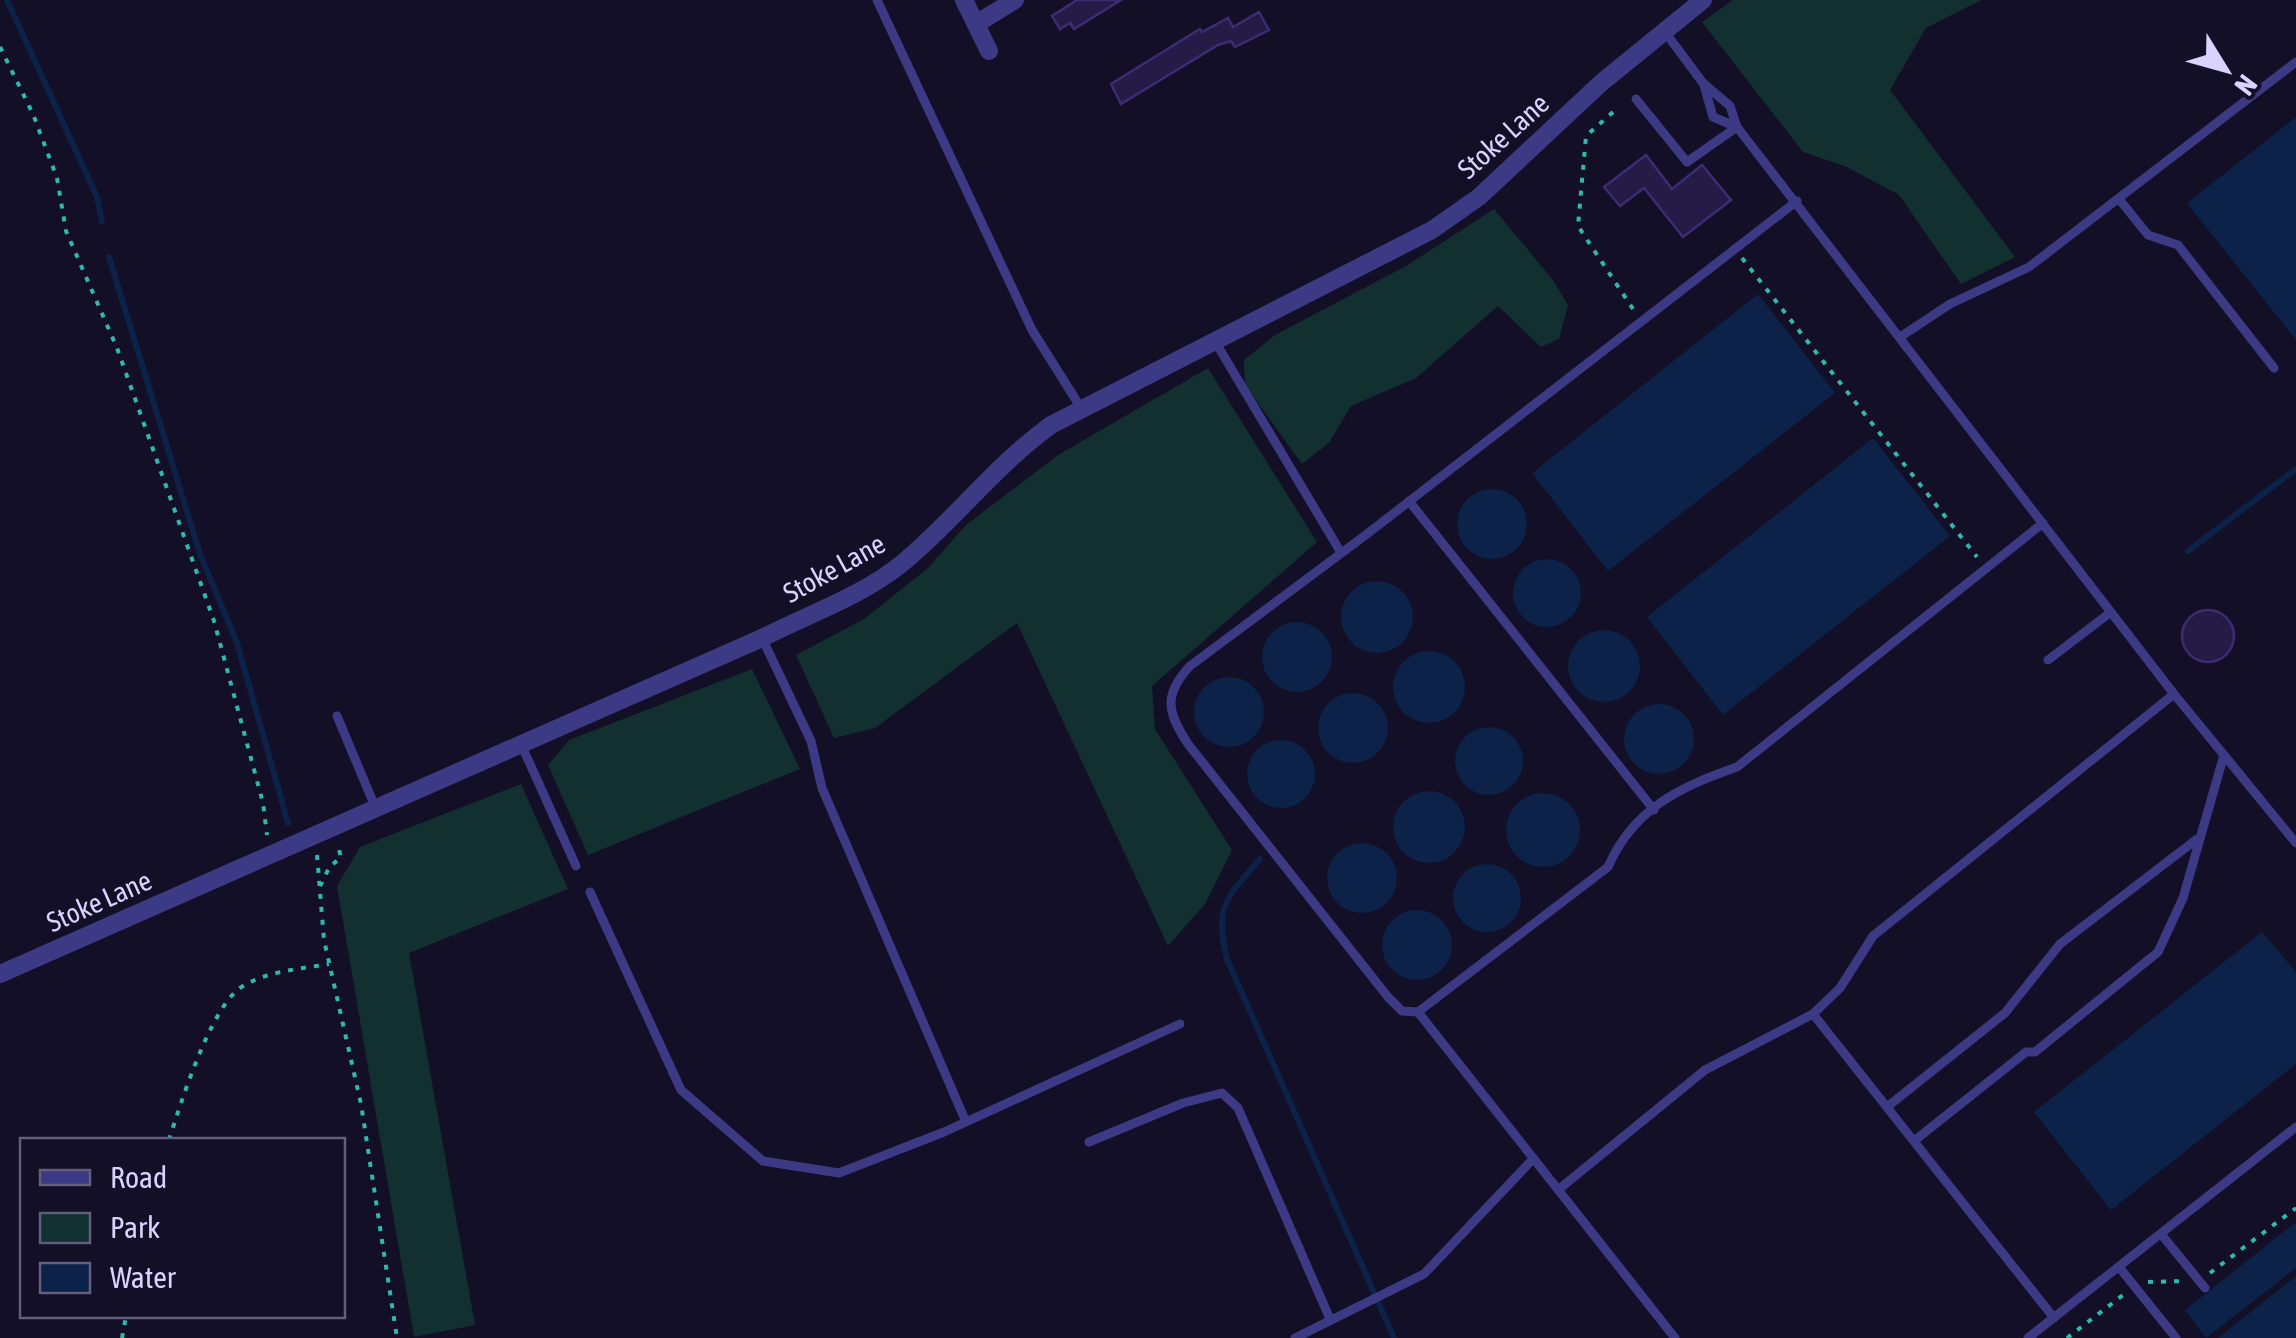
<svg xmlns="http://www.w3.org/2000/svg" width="2296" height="1338" viewBox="0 0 2296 1338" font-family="'Asap Condensed',sans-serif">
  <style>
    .green { fill: #12302f }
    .water { fill: #0c2248 }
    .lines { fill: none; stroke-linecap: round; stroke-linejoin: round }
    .stream { stroke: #0c2248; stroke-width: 6 }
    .building { fill: #241b47; stroke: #3b2d73; stroke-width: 2.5 }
    .path { stroke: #2fb8b0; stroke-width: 4; stroke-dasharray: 5 8; stroke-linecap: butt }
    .lane { stroke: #3d3a85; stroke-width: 9 }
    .street { stroke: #3d3a85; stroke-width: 18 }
    .labels { text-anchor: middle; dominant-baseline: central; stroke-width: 9; stroke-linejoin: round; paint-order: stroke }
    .street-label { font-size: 28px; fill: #d9d4ff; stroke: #130f26 }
  </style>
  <rect width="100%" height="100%" fill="#130f26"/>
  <!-- green -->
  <path class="green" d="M1733,0H1981L1926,28L1890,90L2015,257L1961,284L1899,195L1847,167L1803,152L1702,22Z
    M1494,209L1553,280L1568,305L1559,339L1541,347L1498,306L1416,378L1351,406L1329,443L1302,464L1245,385L1244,360L1275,335L1406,266Z
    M1208,368L1317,542L1152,686L1155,729L1232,850L1205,904L1168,946L1017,623L875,728L834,738L796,655L864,619L928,568L966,525L1058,455Z
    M752,669L800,769L588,855L548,765L569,740Z
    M521,784L568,889L409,953L475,1325L414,1337L337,886L360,847Z"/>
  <!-- water -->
  <path class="water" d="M2296,117V340L2187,203Z
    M1758,294L1835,393L1608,571L1532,473Z
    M1873,438L1950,536L1723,715L1647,617Z
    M1457 524a35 35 0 1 1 70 0a35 35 0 1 1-70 0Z
    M1513 593a34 34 0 1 1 68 0a34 34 0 1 1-68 0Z
    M1341 617a36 36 0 1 1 72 0a36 36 0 1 1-72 0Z
    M1262 657a35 35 0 1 1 70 0a35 35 0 1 1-70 0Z
    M1568 666a36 36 0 1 1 72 0a36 36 0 1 1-72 0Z
    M1393 687a36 36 0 1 1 72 0a36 36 0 1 1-72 0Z
    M1194 712a35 35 0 1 1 70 0a35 35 0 1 1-70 0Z
    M1318 728a35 35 0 1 1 70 0a35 35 0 1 1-70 0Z
    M1624 739a35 35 0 1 1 70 0a35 35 0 1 1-70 0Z
    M1455 761a34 34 0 1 1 68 0a34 34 0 1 1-68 0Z
    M1247 774a34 34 0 1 1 68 0a34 34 0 1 1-68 0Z
    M1393 827a36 36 0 1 1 72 0a36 36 0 1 1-72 0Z
    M1506 830a37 37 0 1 1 74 0a37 37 0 1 1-74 0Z
    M1327 878a35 35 0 1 1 70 0a35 35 0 1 1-70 0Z
    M1453 898a34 34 0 1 1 68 0a34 34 0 1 1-68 0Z
    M1382 945a35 35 0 1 1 70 0a35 35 0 1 1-70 0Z
    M2262,932L2296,972V1064L2111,1210L2034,1112Z
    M2296,1222V1268L2206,1338L2185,1310Z
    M2296,1276V1338H2218Z"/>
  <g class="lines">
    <!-- stream -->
    <path class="stream" d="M7,0L97,197L102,222
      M109,257L200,554L237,643L288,823
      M2188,551L2296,469
      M1260,859C1226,898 1214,906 1227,959L1394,1338"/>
  </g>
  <!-- building -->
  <path class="building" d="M1077,0H1121L1074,29L1070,23L1060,29L1052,16Z
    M1259,12L1269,30L1235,47L1231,41L1218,45L1121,104L1111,84L1200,29L1202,32L1228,18L1233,27Z
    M1646,155L1672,189L1702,165L1731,200L1683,237L1644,188L1620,206L1604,187Z
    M2182 636a26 26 0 1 1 52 0a26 26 0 1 1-52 0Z"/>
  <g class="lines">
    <!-- path -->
    <path class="path" d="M0,47L33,114L57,178L66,231L117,348L214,621L263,803L267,835
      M1613,112L1586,136L1578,226L1635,312
      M1742,258L1977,557
      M317,855L324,940L361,1104L397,1338
      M320,886L330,866L341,858L338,845
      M169,1140C180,1105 210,1009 240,988C265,971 300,969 329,964
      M2210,1273L2296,1208
      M2148,1282L2184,1281
      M122,1338L126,1316
      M2067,1338L2123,1295"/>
    <!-- lane -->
    <path class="lane" d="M877,0L1032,330L1081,408
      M1665,32L1703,83L1730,106L1737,127L2174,694L2296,843
      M1704,85L1713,117L1737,127
      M1636,99L1687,162L1737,127
      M2119,199L2148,235L2178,245L2274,368
      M1797,201L1367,534L1190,666C1163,695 1167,712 1188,744L1388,997L1402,1011L1418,1012L1608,867C1633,809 1681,786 1737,767L2043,523
      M1900,337L1950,304L2029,267L2296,62
      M1216,343L1340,551
      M1409,501L1654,810
      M762,638L811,741L822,788L966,1122
      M2048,660L2111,612
      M337,716L376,809
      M521,744L576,866
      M590,892L681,1090L763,1161L839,1173L944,1132L1180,1024
      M1418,1012L1675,1338
      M1813,1014L2054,1318
      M1887,1107L2005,1013L2060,944L2197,839
      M1914,1141L2026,1052H2035L2158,952L2183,898L2224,755
      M1089,1142L1183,1103L1222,1093L1238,1108L1330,1319
      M1558,1190L1705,1070L1813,1014L1840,988L1873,936L2174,694
      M2161,1234L2205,1288
      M2119,1267L2176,1338
      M1295,1338L1424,1274L1533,1159
      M2028,1338L2296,1127"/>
    <!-- street -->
    <path class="street" d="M964,0L989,51
      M976,24L1015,0
      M0,974L762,638C809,614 865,595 905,561C956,518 996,465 1051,425L1432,230L1479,197L1601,83L1703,0"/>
  </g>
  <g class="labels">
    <!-- street labels -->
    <g class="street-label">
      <text transform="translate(1503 136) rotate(-42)">Stoke Lane</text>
      <text transform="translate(834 568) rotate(-29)">Stoke Lane</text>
      <text transform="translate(99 901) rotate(-24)">Stoke Lane</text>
    </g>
  </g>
  <!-- legend -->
  <rect x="20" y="1138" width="325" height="180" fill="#130f26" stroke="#625e7d" stroke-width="2.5"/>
  <rect x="40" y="1170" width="50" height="15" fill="#3d3a85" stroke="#625e7d" stroke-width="2.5"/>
  <text x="110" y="1188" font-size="30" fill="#d9d4ff">Road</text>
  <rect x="40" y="1213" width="50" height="30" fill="#12302f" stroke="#625e7d" stroke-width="2.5"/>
  <text x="110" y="1238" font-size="30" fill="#d9d4ff">Park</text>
  <rect x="40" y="1263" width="50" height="30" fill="#0c2248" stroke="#625e7d" stroke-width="2.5"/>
  <text x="110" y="1288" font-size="30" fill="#d9d4ff">Water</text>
  <!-- north arrow -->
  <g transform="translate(2226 70) rotate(127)" stroke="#130f26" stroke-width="8" paint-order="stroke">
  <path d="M0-8L18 38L0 25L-18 38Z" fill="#d9d4ff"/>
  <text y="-15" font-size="28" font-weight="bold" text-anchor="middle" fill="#d9d4ff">N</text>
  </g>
</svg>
